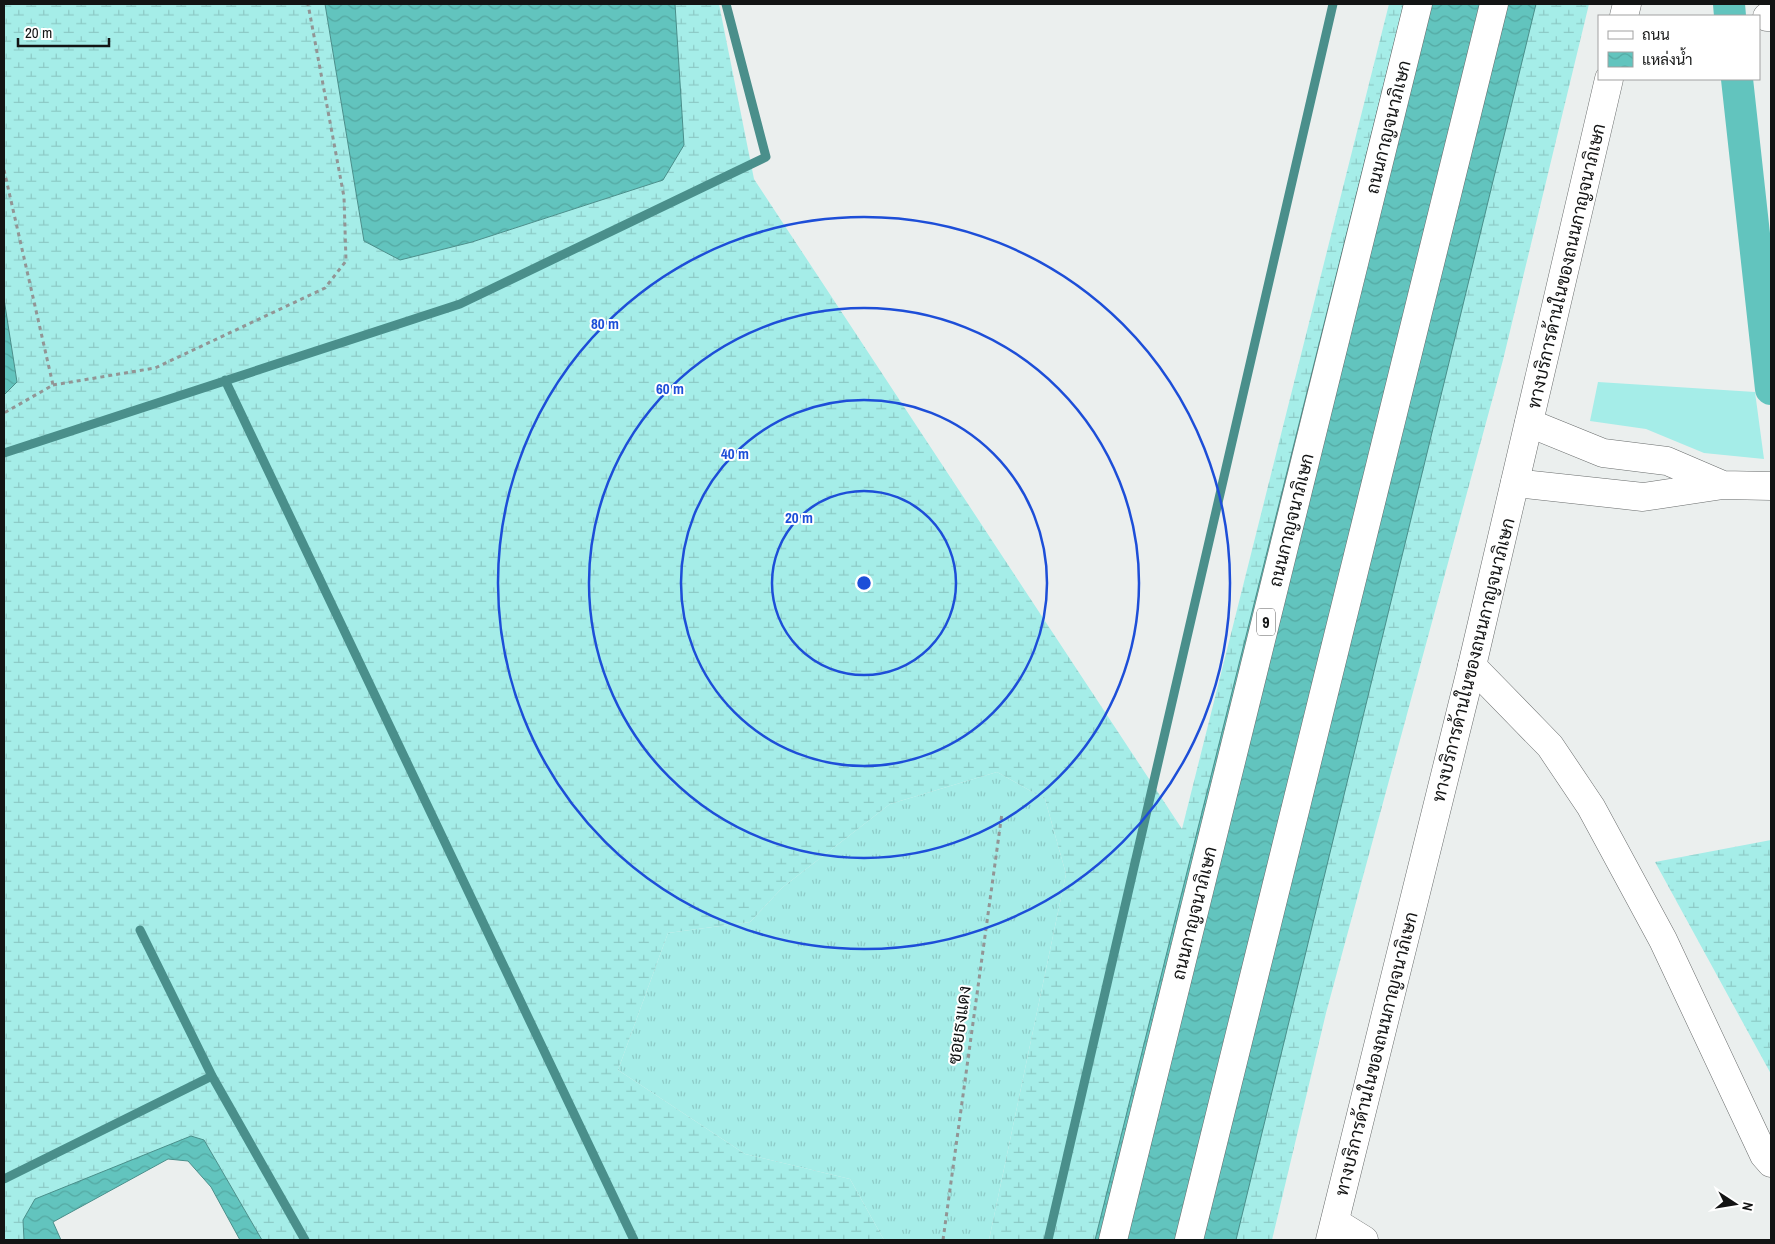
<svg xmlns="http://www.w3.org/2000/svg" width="1775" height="1244" viewBox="0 0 1775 1244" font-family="'Archivo Narrow',Sarabun,sans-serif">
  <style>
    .grass { fill: url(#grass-tufts) }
    .wetland { fill: url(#wetland-marsh) }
    .garden { fill: #a5ede8 }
    .water { fill: url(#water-waves); stroke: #4a8f8b }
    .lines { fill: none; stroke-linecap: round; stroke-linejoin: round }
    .stream { stroke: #4a8f8b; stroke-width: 9 }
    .canal { stroke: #62c4be; stroke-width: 32 }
    .minor-casing { stroke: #696c6c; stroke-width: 29 }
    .secondary-casing { stroke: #696c6c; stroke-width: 29 }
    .motorway-casing { stroke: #696c6c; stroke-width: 29 }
    .path { stroke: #929595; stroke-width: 3; stroke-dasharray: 4 4; stroke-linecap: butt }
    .minor { stroke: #fff; stroke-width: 28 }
    .secondary { stroke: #fff; stroke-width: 28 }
    .motorway { stroke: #fff; stroke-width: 28 }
    .ring { fill: none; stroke: #1d4ed8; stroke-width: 2.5 }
    .labels { text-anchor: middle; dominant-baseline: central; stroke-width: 4; stroke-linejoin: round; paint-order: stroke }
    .shield { fill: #fff; stroke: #5a5a5a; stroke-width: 1 }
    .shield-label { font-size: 16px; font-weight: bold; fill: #131414 }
    .street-label { font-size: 18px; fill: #131414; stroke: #fff }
    .centre { fill: #1d4ed8; stroke: #fff; stroke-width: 2.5 }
    .ring-label { font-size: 15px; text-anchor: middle; font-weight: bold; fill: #1d4ed8; stroke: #fff; stroke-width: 4; stroke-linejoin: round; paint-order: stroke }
  </style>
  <defs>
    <pattern id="grass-tufts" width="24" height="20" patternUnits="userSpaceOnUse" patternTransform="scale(1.25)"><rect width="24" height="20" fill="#a5ede8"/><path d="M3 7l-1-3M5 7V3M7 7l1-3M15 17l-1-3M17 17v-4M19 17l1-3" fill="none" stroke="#8dcac6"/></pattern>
    <pattern id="wetland-marsh" width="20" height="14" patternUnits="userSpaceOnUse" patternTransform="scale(1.25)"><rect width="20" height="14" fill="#a5ede8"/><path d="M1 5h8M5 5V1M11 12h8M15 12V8" fill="none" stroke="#8dcac6"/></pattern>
    <pattern id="water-waves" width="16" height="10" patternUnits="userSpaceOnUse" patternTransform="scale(1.25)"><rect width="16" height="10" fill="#62c4be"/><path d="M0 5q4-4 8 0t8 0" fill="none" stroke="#54a8a2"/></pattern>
  </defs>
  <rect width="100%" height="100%" fill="#ebefee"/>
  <!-- grass -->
  <path class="grass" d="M997,772L1045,799L1066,874L989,1240H884L850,1179L745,1154L618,1070L668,933L750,922L783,887L890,804Z"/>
  <!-- wetland -->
  <path class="wetland" d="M4,4H325L364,241L400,260L472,242L663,180L675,4H719L754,179L1182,829L1389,4H1589L1503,360L1326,1013L1272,1240H989L1066,874L1045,799L997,772L890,804L783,887L750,922L668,933L618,1070L745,1154L850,1179L884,1240H262L204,1140L23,1220L24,1240H4V395L17,382L4,299Z
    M1771,840V1074L1655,862Z"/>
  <!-- garden -->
  <path class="garden" d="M1598,382L1755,392L1764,459L1704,453L1646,429L1590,421Z"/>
  <!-- water -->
  <path class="water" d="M325,4H675L684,145L663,180L472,242L400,260L364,241Z
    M1404,4H1536L1236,1240H1095Z
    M4,299L17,382L4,395Z
    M191,1136L204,1140L262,1240H240L211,1187L188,1161L168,1159L53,1222L61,1240H24L23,1220L35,1199Z"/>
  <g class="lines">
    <!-- stream -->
    <path class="stream" d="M225,380L634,1240
      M4,453L460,304L766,157L726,4
      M140,930L212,1076L305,1240
      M4,1179L212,1076
      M1048,1240L1333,4"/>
    <!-- canal -->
    <path class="canal" d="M1729,4L1730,16
      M1737,79L1771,389"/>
    <!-- minor casing -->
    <g class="minor-casing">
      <path id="minor" d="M1767,17H1771
        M1529,423L1603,453L1667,461L1723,485
        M1515,483L1643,497L1723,485L1771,486
        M1472,666L1550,746L1591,807L1663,940L1764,1155L1771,1163
        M1335,1222L1364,1240"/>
    </g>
    <!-- secondary casing -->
    <g class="secondary-casing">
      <path id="secondary" d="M1624,16L1627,4
        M1330,1240L1472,666L1609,79"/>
    </g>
    <!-- motorway casing -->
    <g class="motorway-casing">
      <path id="motorway" d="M1113,1240L1418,4
        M1189,1240L1494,4"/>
    </g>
    <!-- path -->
    <path class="path" d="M4,170L53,385L4,413
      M53,385L155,368L325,288L346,261L344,197L308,4
      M943,1240L1002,813"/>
    <!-- minor -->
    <use href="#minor" class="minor"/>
    <!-- secondary -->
    <use href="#secondary" class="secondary"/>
    <!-- motorway -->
    <use href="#motorway" class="motorway"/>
  </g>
  <!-- distance rings -->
  <g class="ring">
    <circle cx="864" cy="583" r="92"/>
    <circle cx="864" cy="583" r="183"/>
    <circle cx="864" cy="583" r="275"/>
    <circle cx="864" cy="583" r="366"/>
  </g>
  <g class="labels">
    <!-- shield labels -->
    <rect class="shield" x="1257" y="608.5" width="18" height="27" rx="4"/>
    <g class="shield-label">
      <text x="1266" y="622">9</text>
    </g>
    <!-- street labels -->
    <g class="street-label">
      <text transform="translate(1388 127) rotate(-76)">ถนนกาญจนาภิเษก</text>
      <text transform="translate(1566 266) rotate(-77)">ทางบริการด้านในของถนนกาญจนาภิเษก</text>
      <text transform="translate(1291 520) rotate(-76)">ถนนกาญจนาภิเษก</text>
      <text transform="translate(1473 660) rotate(-76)">ทางบริการด้านในของถนนกาญจนาภิเษก</text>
      <text transform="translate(1194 913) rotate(-76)">ถนนกาญจนาภิเษก</text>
      <text transform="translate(959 1025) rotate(-82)">ซอยธงแดง</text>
      <text transform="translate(1376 1054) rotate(-76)">ทางบริการด้านในของถนนกาญจนาภิเษก</text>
    </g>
  </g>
  <circle cx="864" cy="583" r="8" class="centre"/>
  <g class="ring-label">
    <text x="605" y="329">80 m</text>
    <text x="670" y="394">60 m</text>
    <text x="735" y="459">40 m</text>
    <text x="799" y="523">20 m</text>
  </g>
  <!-- border -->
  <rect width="1775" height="1244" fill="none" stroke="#131414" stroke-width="10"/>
  <!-- legend -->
  <rect x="1598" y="15" width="162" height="65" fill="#ffffff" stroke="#a1a1a1"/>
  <rect x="1608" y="31" width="25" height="8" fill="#ffffff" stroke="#a1a1a1"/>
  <text x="1642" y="40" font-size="15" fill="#131414">ถนน</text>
  <rect x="1608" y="52" width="25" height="15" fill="url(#water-waves)" stroke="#a1a1a1"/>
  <text x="1642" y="65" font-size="15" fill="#131414">แหล่งน้ำ</text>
  <!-- north arrow -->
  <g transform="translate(1735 1204) rotate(102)" stroke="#ffffff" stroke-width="4" paint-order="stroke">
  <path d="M0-4L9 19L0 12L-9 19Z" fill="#131414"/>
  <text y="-8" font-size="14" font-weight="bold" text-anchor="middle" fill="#131414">N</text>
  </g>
  <!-- scale -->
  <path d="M18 38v8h91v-8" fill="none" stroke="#131414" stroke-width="2.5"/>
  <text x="25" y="38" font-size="15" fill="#131414" stroke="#ffffff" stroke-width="4" paint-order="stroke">20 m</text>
</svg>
